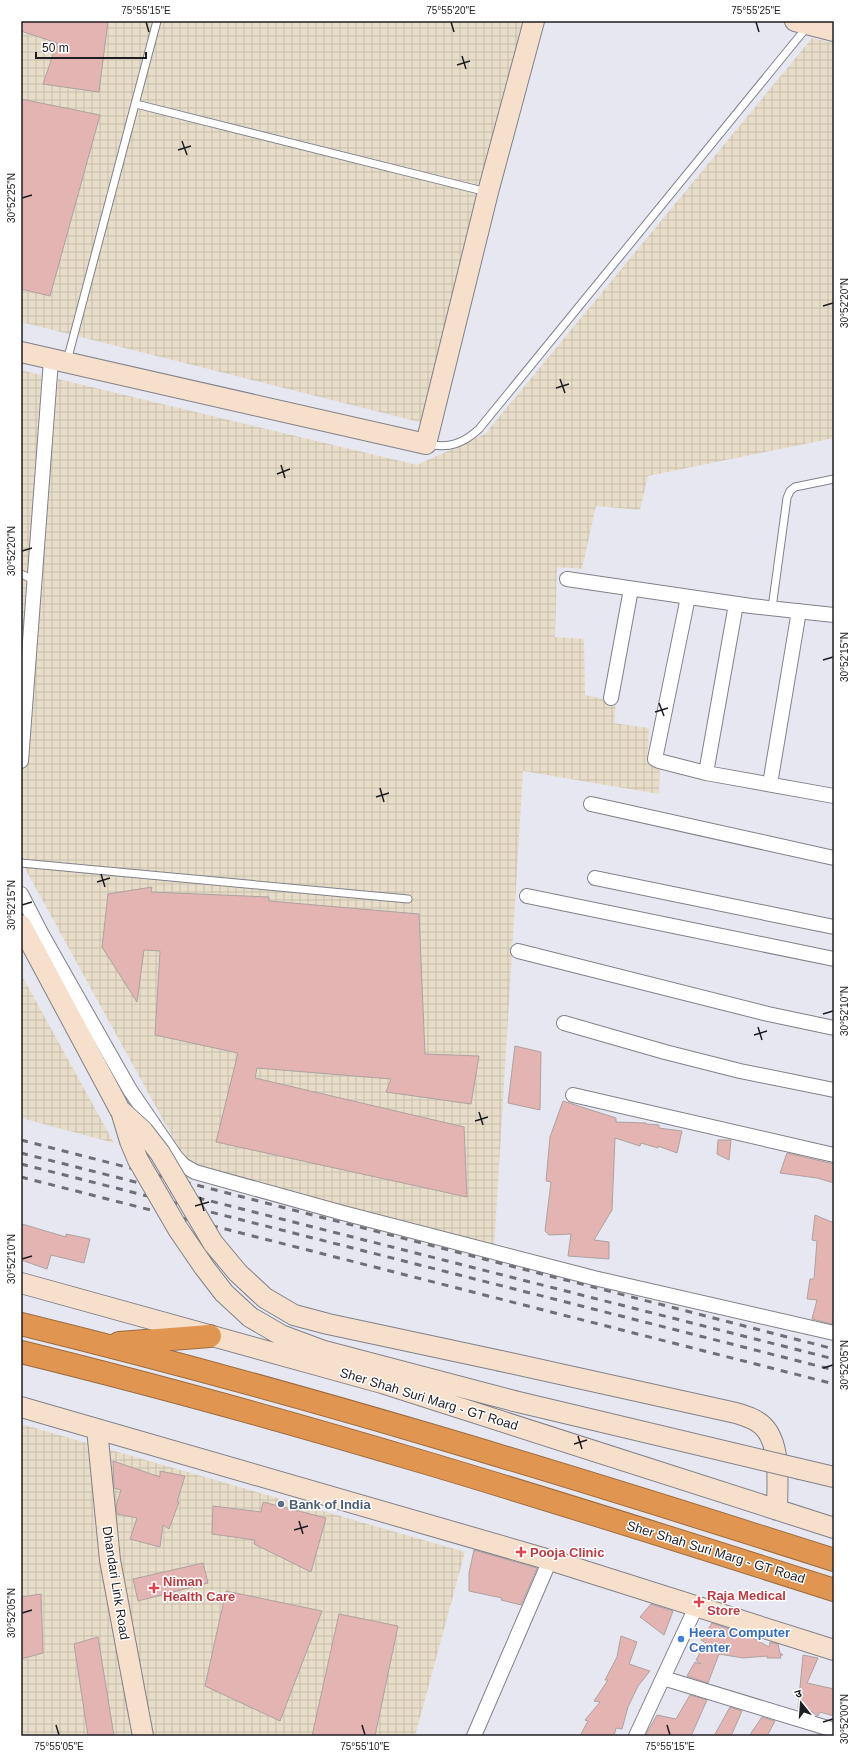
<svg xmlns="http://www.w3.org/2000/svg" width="855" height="1757" viewBox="0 0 855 1757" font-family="Arial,'Noto Sans Devanagari',sans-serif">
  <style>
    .industrial { fill: url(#industrial-grid) }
    .building { fill: #e3b4b1; stroke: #ada2a1 }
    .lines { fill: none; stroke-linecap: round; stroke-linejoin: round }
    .lane-casing { stroke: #81818a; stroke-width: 9 }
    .street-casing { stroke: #81818a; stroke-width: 16 }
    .secondary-casing { stroke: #81818a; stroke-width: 22 }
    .highway-casing { stroke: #9c6c40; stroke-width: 24 }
    .lane { stroke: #fff; stroke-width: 7 }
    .street { stroke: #fff; stroke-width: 14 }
    .secondary { stroke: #f6e0cb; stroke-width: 20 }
    .highway { stroke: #e09651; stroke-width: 22 }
    .rail { stroke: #706f76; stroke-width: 3; stroke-dasharray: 7 7; stroke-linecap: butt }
    .secondary-bridge-casing { stroke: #81818a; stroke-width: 22; stroke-linecap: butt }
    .secondary-bridge { stroke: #f6e0cb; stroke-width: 20 }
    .ticks { fill: none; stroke: #1e1d21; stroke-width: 1.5 }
    .service-dot { fill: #5c6f8a; stroke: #fff; stroke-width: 1.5 }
    .health-dot { fill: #e0444e; stroke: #fff; stroke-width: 1.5 }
    .shop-dot { fill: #3f7fe0; stroke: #fff; stroke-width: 1.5 }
    .labels { text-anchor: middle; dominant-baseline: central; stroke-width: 3; stroke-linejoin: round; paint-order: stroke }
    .street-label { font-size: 13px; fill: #1e1d21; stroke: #fff }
    .service-label { font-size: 13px; font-weight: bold; fill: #4e5e75; stroke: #fff; text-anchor: start }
    .health-label { font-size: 13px; font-weight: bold; fill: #be3a42; stroke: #fff; text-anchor: start }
    .shop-label { font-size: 13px; font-weight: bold; fill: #366cbe; stroke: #fff; text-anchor: start }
    .neatline { fill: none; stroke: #1e1d21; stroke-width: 1.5 }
    .ticks-label { font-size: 10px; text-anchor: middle; fill: #1e1d21 }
  </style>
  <defs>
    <pattern id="industrial-grid" width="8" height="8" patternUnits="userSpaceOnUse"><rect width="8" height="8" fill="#e7ddc8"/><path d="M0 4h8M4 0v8" fill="none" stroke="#c6bdac"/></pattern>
  </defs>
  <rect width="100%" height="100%" fill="#e7e7f1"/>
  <!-- industrial -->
  <path class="industrial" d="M21,21H524L423,423L21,322Z
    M812,38L834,43V438L648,476L640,510L596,506L582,569L557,567L555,637L584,639L585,695L616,702L614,723L649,728L648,752L660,754L659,794L523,771L494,1249L190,1169L21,861V370L417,465L485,434Z
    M21,974L114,1143L21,1118Z
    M21,1424L465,1552L415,1736H21Z"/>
  <!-- building -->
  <path class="building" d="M21,21H108L99,92L43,84L57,43L21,31Z
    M21,99L100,115L50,296L21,289Z
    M152,887L151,892L269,897V901L419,914L425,1054L479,1056L471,1104L386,1092L391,1079L257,1068L255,1078L464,1127L467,1197L216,1142L238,1053L155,1035L160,951L144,950L137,1002L102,947L108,894Z
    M515,1046L541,1052L540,1110L508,1103Z
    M563,1101L616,1118V1122L646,1123V1124L659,1125V1128L682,1131L677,1153L658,1146V1148L641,1143L640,1146L615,1138L612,1210L594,1240L609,1242V1259L568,1256L571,1234L549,1235L545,1231L551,1182L546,1181L550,1137Z
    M718,1140H731L729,1160L717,1154Z
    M787,1153L834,1164V1183L817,1178L780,1173Z
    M815,1215L834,1223V1313L832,1324L812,1319L817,1300L807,1299L810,1279H814L817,1241L812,1240Z
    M22,1224L66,1237V1234L90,1239L84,1263L51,1255L47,1269L21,1260Z
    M113,1461L160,1477V1471L185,1476L177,1502H179L169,1529L163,1525L160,1547L130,1539L137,1518L117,1514L116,1506L121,1490L114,1488Z
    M263,1502L326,1518L311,1572L254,1544L255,1540L212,1534L213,1506L261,1512Z
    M474,1550L537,1568L521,1605L501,1600L502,1598L469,1591V1573Z
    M203,1563L208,1583L138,1601L133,1579Z
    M226,1591L322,1611L280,1721L205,1686Z
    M41,1594L43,1653L21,1659V1597Z
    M651,1604L673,1611L664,1635L640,1617Z
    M339,1614L398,1626L375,1736H312Z
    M712,1623L748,1635L769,1647L770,1642L778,1644L780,1653L783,1655H780L781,1658H767V1656L743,1658L719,1654L708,1683L687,1676L695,1662L701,1664L696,1660L706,1643L701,1640Z
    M621,1636L637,1642L629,1664L650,1671L638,1686L628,1707L622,1729L616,1728L614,1736H580L588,1721L585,1720L600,1702L594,1701L608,1680H605L617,1657Z
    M98,1637L114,1736H88L74,1644Z
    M803,1655L818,1658L807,1683L834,1689V1716L820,1712L818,1716L809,1710L798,1708Z
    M690,1695L707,1700L691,1736H645L657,1715L676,1719Z
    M730,1707L742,1711L731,1736H714Z
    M762,1717L775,1721L767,1736H749Z"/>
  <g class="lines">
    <!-- lane casing -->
    <g class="lane-casing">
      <path id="lane" d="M136,104L487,192
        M67,361L157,21
        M428,444C449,449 464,443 479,429L807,27
        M21,574L34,580
        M772,608L787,498L790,491L795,487L834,479
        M21,863L408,899"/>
    </g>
    <!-- street casing -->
    <g class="street-casing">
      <path id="street" d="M567,579L751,606L834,615
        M688,597L655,759L659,761L706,773L834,796
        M611,698L631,589
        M21,761L51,360
        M706,773L736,604
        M770,784L799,611
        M591,804L834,858
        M595,878L834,927
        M21,894L41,933L130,1090L175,1156L183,1165L195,1172L343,1213L594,1278L834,1333
        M527,896L834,959
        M518,951L768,1014L834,1028
        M564,1023L665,1052L740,1071L834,1090
        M573,1095L834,1155
        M663,1678L834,1730
        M474,1736L550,1560
        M636,1736L696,1607"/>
    </g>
    <!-- secondary casing -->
    <g class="secondary-casing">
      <path id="secondary" d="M795,21L834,31
        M21,352L426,444L488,192L534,21
        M21,925L120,1110
        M21,1283L382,1383L834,1528
        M250,1317L281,1335L324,1351L514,1401
        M501,1361L736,1413C746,1416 756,1419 763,1426C782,1445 777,1486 777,1510
        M21,1407L550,1560L834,1650
        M97,1429L110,1560L143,1736
        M800,1469L834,1477"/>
    </g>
    <!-- highway casing -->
    <g class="highway-casing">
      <path id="highway" d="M21,1324C295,1391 565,1474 834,1560
        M119,1343L210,1336
        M21,1352C295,1419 565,1504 834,1590"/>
    </g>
    <!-- lane -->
    <use href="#lane" class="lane"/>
    <!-- street -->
    <use href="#street" class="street"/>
    <!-- secondary -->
    <use href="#secondary" class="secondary"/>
    <!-- highway -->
    <use href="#highway" class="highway"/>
    <!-- rail -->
    <path class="rail" d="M21,1140L834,1349
      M21,1153L834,1359
      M21,1164L834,1370
      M21,1177L834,1384"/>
    <!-- secondary-bridge casing -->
    <g class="secondary-bridge-casing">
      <path id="secondary-bridge" d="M120,1110L143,1131L160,1153L213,1243L238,1273L265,1298L294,1315L328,1324L501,1361
        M121,1111L130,1141L138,1160L178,1229L204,1267L224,1293L250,1317
        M514,1401L800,1469"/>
    </g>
    <!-- secondary-bridge -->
    <use href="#secondary-bridge" class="secondary-bridge"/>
  </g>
  <!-- ticks -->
  <path class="ticks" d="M146,22L149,32M451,22L454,32M756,22L759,32M462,56L466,69M457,65L470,61M182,141L187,155M178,150L191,146M22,198L32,195M823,306L833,303M560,379L565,393M556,388L569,384M281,465L285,478M277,474L290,469M22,551L32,548M823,660L833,657M659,703L664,716M655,712L668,708M380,788L384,802M376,797L389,793M101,874L105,887M97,882L110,878M22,905L32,902M823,1014L833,1011M758,1027L762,1040M754,1035L767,1031M479,1112L483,1125M475,1121L488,1117M200,1197L204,1211M195,1206L209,1202M22,1259L32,1256M823,1368L833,1365M578,1436L582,1449M574,1444L587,1440M299,1521L303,1534M294,1530L308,1526M22,1613L32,1610M823,1722L833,1719M56,1725L59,1735M362,1725L365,1735M667,1725L670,1735"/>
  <!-- markers -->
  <circle class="service-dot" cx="281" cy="1504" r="4"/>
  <g class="health-dot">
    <path d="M519 1546h4v4h4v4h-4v4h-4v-4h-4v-4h4z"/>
    <path d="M152 1582h4v4h4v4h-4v4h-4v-4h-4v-4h4z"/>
    <path d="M697 1596h4v4h4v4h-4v4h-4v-4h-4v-4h4z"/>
  </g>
  <circle class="shop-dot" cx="681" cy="1639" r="4"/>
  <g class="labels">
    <!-- street labels -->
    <g class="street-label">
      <text transform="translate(429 1399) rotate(17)">Sher Shah Suri Marg - GT Road</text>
      <text transform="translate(716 1552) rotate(17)">Sher Shah Suri Marg - GT Road</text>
      <text transform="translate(116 1583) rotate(81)">Dhandari Link Road</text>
    </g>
    <!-- service labels -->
    <g class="service-label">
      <text x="289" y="1504">Bank of India</text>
    </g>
    <!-- health labels -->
    <g class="health-label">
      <text x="530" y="1552">Pooja Clinic</text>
      <text x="163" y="1581">Niman<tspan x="163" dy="15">Health Care</tspan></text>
      <text x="707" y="1595">Raja Medical<tspan x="707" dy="15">Store</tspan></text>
    </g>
    <!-- shop labels -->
    <g class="shop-label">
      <text x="689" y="1632">Heera Computer<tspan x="689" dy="15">Center</tspan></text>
    </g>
  </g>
  <!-- border -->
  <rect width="855" height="1757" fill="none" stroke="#ffffff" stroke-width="44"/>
  <!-- north arrow -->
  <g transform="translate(801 1703) rotate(343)" stroke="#ffffff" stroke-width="3" paint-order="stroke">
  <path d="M0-3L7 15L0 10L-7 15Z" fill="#1e1d21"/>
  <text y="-6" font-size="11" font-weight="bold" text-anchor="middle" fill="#1e1d21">उ</text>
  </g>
  <!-- scale -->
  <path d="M36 52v6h110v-6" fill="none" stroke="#1e1d21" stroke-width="2"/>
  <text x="42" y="52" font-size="12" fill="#1e1d21" stroke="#ffffff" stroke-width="3" paint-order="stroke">50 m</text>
  <rect x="22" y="22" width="811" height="1713" class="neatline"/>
  <g class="ticks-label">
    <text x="146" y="14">75°55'15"E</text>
    <text x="451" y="14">75°55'20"E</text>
    <text x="756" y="14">75°55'25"E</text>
    <text transform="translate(11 198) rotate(-90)" y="4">30°52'25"N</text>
    <text transform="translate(844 303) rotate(-90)" y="4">30°52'20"N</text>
    <text transform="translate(11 551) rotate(-90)" y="4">30°52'20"N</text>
    <text transform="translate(844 657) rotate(-90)" y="4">30°52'15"N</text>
    <text transform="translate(11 905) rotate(-90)" y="4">30°52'15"N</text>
    <text transform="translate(844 1011) rotate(-90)" y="4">30°52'10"N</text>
    <text transform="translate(11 1259) rotate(-90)" y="4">30°52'10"N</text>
    <text transform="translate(844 1365) rotate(-90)" y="4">30°52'05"N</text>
    <text transform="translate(11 1613) rotate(-90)" y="4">30°52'05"N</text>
    <text transform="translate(844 1719) rotate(-90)" y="4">30°52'00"N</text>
    <text x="59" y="1750">75°55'05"E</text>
    <text x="365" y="1750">75°55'10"E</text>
    <text x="670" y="1750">75°55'15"E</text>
  </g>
</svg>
